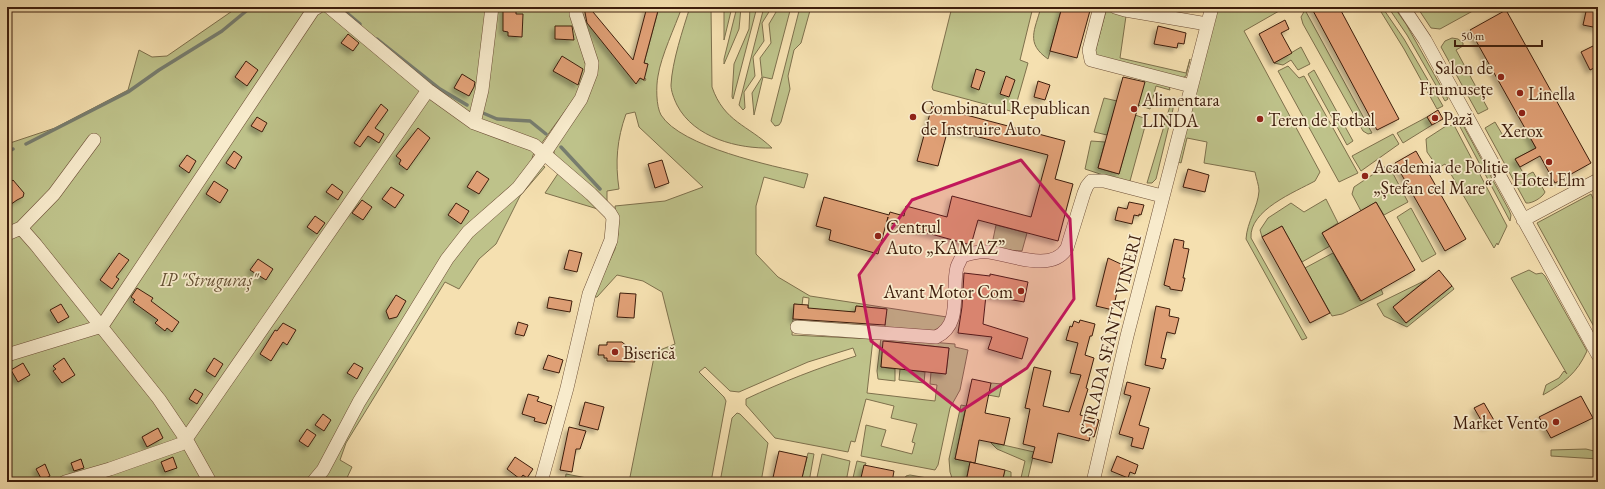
<svg xmlns="http://www.w3.org/2000/svg" width="1605" height="489" viewBox="0 0 1605 489" font-family="'EB Garamond',serif">
  <style>
    .green { fill: #bec28a; stroke: #7e704c }
    .lines { fill: none; stroke-linecap: round; stroke-linejoin: round }
    .stream { stroke: #777d6f; stroke-width: 3.5 }
    .building { fill: #df9f75; stroke: #3e1e0d; filter: url(#shadow) }
    .minor-casing { stroke: #6c4e36; stroke-width: 14 }
    .minor { stroke: #f8ebcc; stroke-width: 13 }
    .marked { fill: #c2185b; fill-opacity: 0.2; stroke: #c2185b; stroke-width: 3; stroke-linejoin: round }
    .poi-dot { fill: #8f2418; stroke: #f8ebcc; stroke-width: 1.5 }
    .labels { text-anchor: middle; dominant-baseline: central; stroke-width: 3.5; stroke-linejoin: round; paint-order: stroke }
    .poi-label { font-size: 18px; fill: #3e1e0d; stroke: #f8ebcc; text-anchor: start }
    .park-label { font-size: 18px; font-style: italic; fill: #644f32; stroke: #f8ebcc }
    .street-label { font-size: 18px; fill: #3e1e0d; stroke: #f8ebcc }
  </style>
  <defs>
    <filter id="shadow"><feDropShadow dx="-3.5" dy="3.5" stdDeviation="2" flood-color="#0004"/></filter>
  </defs>
  <rect width="100%" height="100%" fill="#f5e0b0"/>
  <filter id="stains"><feTurbulence type="fractalNoise" baseFrequency=".005" numOctaves="4"/><feColorMatrix values="0 0 0 0 .2 0 0 0 0 .09 0 0 0 0 .02 0 0 0 .5 -.17"/></filter>
  <radialGradient id="worn" r=".72"><stop offset=".6" stop-color="#630" stop-opacity="0"/><stop offset="1" stop-color="#630" stop-opacity=".3"/></radialGradient>
  <!-- green -->
  <path class="green" d="M238,7H572L587,71L581,89L533,155L532,159L545,167L520,196L496,244L479,259L459,289L445,282L346,443L340,460L352,467L345,482H7V144L55,128L128,90L139,50L152,57L167,56Z
    M659,7H682C675,27 661,56 658,76C656,86 656,106 661,115C681,147 772,166 808,174L804,188L764,177L756,206V254L778,277L810,296L947,317L946,322L934,332L885,328L886,309L856,306L855,312L808,310L809,298L803,297L802,305L794,304L792,335L873,339L867,393L935,401L937,385L930,384L931,372L946,374L949,348L884,341L881,367L895,369V381L878,379L877,371L881,338L955,344V347L968,350L960,390L950,408L938,465L935,470L861,456L866,425L886,430L881,446L912,454L915,443L912,442L917,424L891,418L894,406L866,399L855,442L851,441L848,452L775,438L746,405V399C782,382 818,368 856,356L853,348L808,362L739,392L730,391L705,367L699,372L724,397L726,401L711,482H629L655,352L675,344L662,292L643,281L617,275L597,297H593L615,249L618,234L615,206L665,201L703,187L639,127L635,112L626,114C617,139 615,162 619,189L607,191V202L554,156V148L596,65L581,10L585,20L636,83L640,78L645,81L646,79L642,76L648,64L644,63Z
    M690,7H711L712,87C724,122 748,125 772,148C738,149 694,138 677,105C674,99 671,91 671,85C672,62 683,29 690,7Z
    M724,7H732L724,40Z
    M737,7H741L739,29L724,64V59Z
    M750,7H757L733,99L732,97L734,64L749,29Z
    M764,7H772L762,23L764,41L753,57L755,76L744,92L745,108L743,110L739,105Z
    M779,7H791L772,79L763,77L754,115L752,93L762,77L760,58L771,43L769,24Z
    M800,7H811L801,43L794,50L788,76L790,89L781,122L779,125L775,126L771,121Z
    M952,7H1033L1020,60L1028,63L1014,112L933,90L932,87Z
    M1041,7H1062L1048,59C1025,43 1035,30 1041,7Z
    M1107,7H1110L1126,16L1120,58L1186,73L1190,59L1186,76L1182,78L1096,58L1095,52Z
    M1217,7H1286L1244,31L1320,172L1315,181C1295,192 1249,210 1251,238L1307,338L1302,340L1246,239C1247,222 1258,207 1259,191C1259,185 1256,178 1255,172L1204,163L1207,142L1187,138L1181,163L1176,161Z
    M1378,7H1382L1404,39L1443,106L1437,109L1404,49Z
    M1388,7H1394L1406,24L1448,99L1445,101L1407,35Z
    M1417,7H1480L1440,29L1431,28Z
    M1305,10L1372,133L1368,134L1363,131L1303,24L1301,17Z
    M1452,38L1458,39L1463,43V46L1456,50L1488,109L1478,114L1441,47L1445,41Z
    M1301,47L1310,64L1298,70L1291,60L1283,65L1274,63Z
    M1288,66L1299,78L1304,76L1358,173L1339,182L1278,71Z
    M1314,70L1353,141L1347,145L1308,74Z
    M1145,79L1168,83L1170,90L1156,86L1150,109L1138,105Z
    M1104,98L1117,101L1107,135L1094,132Z
    M1170,106H1173V109L1156,179L1152,183H1147Z
    M1135,115L1147,119L1130,181L1127,183L1085,169L1091,141L1105,142L1098,168L1119,174Z
    M1427,117L1432,125L1403,143L1397,133Z
    M1495,122L1505,139L1525,128L1536,148L1515,159L1525,176L1533,172L1545,192C1543,197 1532,204 1526,203L1485,128Z
    M1454,125L1507,226L1498,245L1497,243L1494,248L1445,164L1438,168L1427,152L1426,139L1446,126Z
    M1459,125H1463L1509,210L1511,215L1510,221Z
    M1393,134L1399,144L1361,171L1352,156Z
    M1384,167L1390,168L1408,202L1384,215L1376,202L1361,211L1352,194L1354,187Z
    M559,172L601,210L545,193Z
    M1591,194L1598,209V334L1537,223Z
    M1326,199L1338,223L1322,233L1330,246L1302,262L1282,226L1262,237L1260,230L1268,218L1291,203L1304,212Z
    M1411,208L1436,254L1422,262L1397,217Z
    M996,225L1027,233L1022,251L991,249Z
    M1333,253L1360,301L1381,289L1383,294L1342,314L1332,316L1305,268Z
    M1529,270L1536,274L1542,273L1545,276L1587,351C1577,373 1564,383 1543,395L1546,385L1559,378L1564,371L1567,374L1511,278Z
    M1426,280L1393,307L1406,323L1452,286L1454,289L1407,327L1384,316L1377,304Z
    M900,369L925,372L924,383L899,380Z
    M991,383L1002,384L999,397L988,395Z
    M961,405L966,406L955,459L970,462L966,481L967,482L953,481L950,472L949,459Z
    M737,413L740,414L768,443L761,482H720L732,418Z
    M990,442L1034,452L1027,482H1020L1025,461L997,449Z
    M1586,449L1598,452V459L1551,456V450Z
    M808,453L814,454L809,482H801Z
    M822,454L850,461L846,482H816Z
    M857,461L866,463L860,482H852Z
    M1005,470L1011,472V482H1002Z
    M566,474L608,482H565Z
    M910,475L933,479L932,482H903L906,476Z"/>
  <g class="lines">
    <!-- stream -->
    <path class="stream" d="M340,7L360,24
      M377,39L440,89L467,105
      M483,113L497,119L530,121L546,134
      M26,144L128,92L159,70L222,31L251,7
      M561,147L600,189
      M7,152L13,149"/>
  </g>
  <!-- building -->
  <path class="building" d="M503,7H516V14H523L522,37L508,36V32L503,31Z
    M584,7H594L593,12L633,60L647,7H659L644,63L648,64L644,80L640,78L636,84L587,23Z
    M1062,7H1091L1077,58L1050,51Z
    M1311,7H1339L1399,119L1377,130Z
    M1587,7H1598V28L1583,25Z
    M1506,10L1591,163L1555,183L1540,156L1520,167L1515,159L1536,148L1470,30Z
    M1285,20L1289,29L1281,33L1292,53L1274,63L1259,34Z
    M555,26H572L574,40L555,39Z
    M1158,26L1186,33L1184,44L1178,43L1177,48L1154,44Z
    M348,34L359,43L353,51L341,43Z
    M1593,46L1598,56V66L1590,70L1581,52Z
    M562,56L583,69L578,85L553,71Z
    M246,61L258,70L247,86L235,77Z
    M976,69L985,72L979,90L971,87Z
    M462,74L475,82L474,87L469,96L454,88Z
    M1006,76L1015,80L1009,97L1000,94Z
    M1123,77L1145,82L1119,174L1098,168Z
    M1038,81L1050,85L1045,100L1034,97Z
    M381,104L388,110L375,128L384,134L379,143L368,136L360,147L354,143Z
    M932,106L1065,141L1055,179L1073,184L1058,241L978,220L971,245L887,222L888,217L878,254L829,240L831,230L816,226L824,197L889,215L890,212L904,216L906,206L947,217L952,196L1031,217L1048,155L948,129L938,166L917,161Z
    M1438,110L1443,119L1432,125L1427,117Z
    M257,117L267,123L262,132L251,126Z
    M418,128L430,138L407,170L399,164L401,160L396,156Z
    M234,151L242,157L235,169L226,163Z
    M1416,151L1466,239L1445,251L1395,163Z
    M187,155L196,161L189,173L179,166Z
    M662,160L669,183L655,188L648,164Z
    M1188,169L1209,175L1205,192L1183,187Z
    M477,171L489,179L479,194L467,187Z
    M13,180L24,193L23,197L17,200L7,207V185Z
    M214,181L228,190L220,203L206,194Z
    M332,184L343,192L338,200L326,192Z
    M391,187L404,195L395,208L382,199Z
    M362,200L372,207L363,220L352,213Z
    M1129,202L1144,205L1141,215L1139,214V216L1134,215L1132,224L1115,220L1118,207L1127,209Z
    M1376,202L1415,270L1361,301L1322,233Z
    M456,203L469,211L461,224L448,215Z
    M315,216L325,223L317,234L307,227Z
    M1282,226L1330,313L1310,323L1262,237Z
    M1174,239L1184,241L1183,248L1189,249L1183,278H1185L1182,291L1170,289V287L1164,285Z
    M569,250L582,253L577,272L564,269Z
    M119,253L129,260L116,277L119,279L112,289L100,280Z
    M1108,258L1123,265L1113,310L1096,306Z
    M258,259L273,269L266,280L250,270Z
    M1439,270L1452,286L1406,323L1393,307Z
    M964,273L990,276V274L1028,282L1024,302L986,295L983,324L1028,338L1022,359L988,349L992,337L958,333L962,307Z
    M137,288L153,298L151,301L179,322L172,332L167,328L165,331L155,323L158,320L133,302L135,300L131,297Z
    M620,293L636,294L634,318L617,317Z
    M396,295L406,301L397,317L389,319L386,311Z
    M549,297L572,301L570,312L547,308Z
    M61,304L69,317L58,323L50,310Z
    M794,304L808,305V308L855,312L856,306L887,309L885,325L793,319Z
    M1156,306L1170,309L1169,316L1179,318L1175,334L1167,332L1161,358L1166,359L1163,369L1145,365Z
    M1080,320L1095,324L1092,336H1090L1085,355L1094,358L1086,388L1088,389L1080,415L1099,420L1094,437L1090,436L1089,441L1058,433L1052,463L1032,458L1035,447L1023,444L1030,409L1025,408L1034,367L1051,371L1043,406L1069,412L1081,375L1070,373L1078,343L1066,340L1070,326L1072,327L1074,321L1079,323Z
    M518,322L528,325L524,336L515,334Z
    M283,323L296,330L287,345L283,342L271,361L260,354L275,330L277,331Z
    M883,341L949,348L946,374L881,367Z
    M607,342H622L629,348L635,362L607,361V358H604V355H598L599,345H607Z
    M548,355L563,360L559,373L543,369Z
    M64,358L75,375L62,383L53,371L56,369L53,366Z
    M214,358L223,364L215,377L206,371Z
    M23,363L30,375L18,382L11,370Z
    M354,363L363,368L357,379L347,373Z
    M972,379L991,383L985,413L1010,418L1004,445L979,440L975,463L955,459Z
    M1127,382L1150,388L1139,425L1149,428L1143,449L1131,446L1133,438L1119,434L1131,396L1124,394Z
    M195,389L203,394L197,404L189,399Z
    M528,394L539,397L537,401L552,406L546,424L534,421L535,418L522,414Z
    M1581,396L1593,418L1551,438L1539,417Z
    M585,402L604,407L598,430L579,425Z
    M1484,403L1495,422L1485,427L1474,408Z
    M323,414L331,420L324,431L315,425Z
    M569,427L586,431L580,449H576L572,472L560,470Z
    M158,428L163,438L147,447L142,437Z
    M307,429L316,435L308,447L299,441Z
    M779,451L807,457L801,482H772Z
    M1117,456L1138,465L1135,474L1130,472L1128,478L1111,471Z
    M173,457L177,468L165,472L161,462Z
    M515,457L533,469L527,478L523,475L520,479L507,469Z
    M81,459L84,468L74,471L71,463Z
    M970,462L1005,470L1002,482H966Z
    M45,464L50,476L42,480L36,469Z
    M864,465L894,471L892,482H860Z"/>
  <g class="lines">
    <!-- minor casing -->
    <g class="minor-casing">
      <path id="minor" d="M329,7L428,90L474,123L534,145L591,194L610,213L613,218L611,240L589,294L567,388L541,482
        M1100,7L1089,50L1091,60L1191,86
        M1115,7L1125,10L1207,24
        M1403,7L1425,40L1598,355
        M474,123L482,90L492,7
        M1523,220L1598,180
        M21,228L54,194L94,140
        M7,234L21,228L36,245L159,399L186,439L210,482
        M797,327L936,337C963,325 951,290 957,267C958,264 961,259 962,256C971,253 980,251 989,252C1012,255 1052,273 1067,248L1084,193L1087,186L1091,181H1104L1162,196
        M7,355L102,326L313,10L318,7
        M65,482L110,469L181,444L186,439L428,90
        M313,482L323,470L359,402L447,259L468,232L518,188L544,154L581,99L591,73L592,63L576,14V7
        M1093,482L1127,336L1212,7"/>
    </g>
    <!-- minor -->
    <use href="#minor" class="minor"/>
  </g>
  <!-- marked area -->
  <path class="marked" d="M1021,160L1070,219L1074,299L1027,368L961,411L871,341L859,275L912,200Z"/>
  <!-- markers -->
  <g class="poi-dot">
    <circle cx="1501" cy="77" r="4"/>
    <circle cx="1520" cy="93" r="4"/>
    <circle cx="1134" cy="109" r="4"/>
    <circle cx="1522" cy="113" r="4"/>
    <circle cx="913" cy="117" r="4"/>
    <circle cx="1435" cy="118" r="4"/>
    <circle cx="1260" cy="119" r="4"/>
    <circle cx="1549" cy="162" r="4"/>
    <circle cx="1365" cy="176" r="4"/>
    <circle cx="878" cy="236" r="4"/>
    <circle cx="1021" cy="291" r="4"/>
    <circle cx="615" cy="352" r="4"/>
    <circle cx="1556" cy="422" r="4"/>
  </g>
  <g class="labels">
    <!-- poi labels -->
    <g class="poi-label">
      <text x="1493" y="67" text-anchor="end">Salon de<tspan x="1493" dy="21">Frumusețe</tspan></text>
      <text x="1528" y="93">Linella</text>
      <text x="1142" y="99">Alimentara<tspan x="1142" dy="21">LINDA</tspan></text>
      <text x="921" y="107">Combinatul Republican<tspan x="921" dy="21">de Instruire Auto</tspan></text>
      <text x="1443" y="118">Pază</text>
      <text x="1268" y="119">Teren de Fotbal</text>
      <text x="1522" y="130" text-anchor="middle">Xerox</text>
      <text x="1373" y="166">Academia de Poliție<tspan x="1373" dy="21">„Ștefan cel Mare“</tspan></text>
      <text x="1549" y="179" text-anchor="middle">Hotel Elm</text>
      <text x="886" y="226">Centrul<tspan x="886" dy="21">Auto „KAMAZ”</tspan></text>
      <text x="1013" y="291" text-anchor="end">Avant Motor Com</text>
      <text x="623" y="352">Biserică</text>
      <text x="1548" y="422" text-anchor="end">Market Vento</text>
    </g>
    <!-- park labels -->
    <g class="park-label">
      <text x="209" y="279">IP "Struguraș"</text>
    </g>
    <!-- street labels -->
    <g class="street-label">
      <text transform="translate(1110 335) rotate(-76)">STRADA SFÂNTA VINERI</text>
    </g>
  </g>
  <!-- margin -->
  <rect width="1605" height="489" fill="none" stroke="#f5e0b0" stroke-width="24"/>
  <rect x="8" y="8" width="1589" height="473" fill="none" stroke="#3e1e0d" stroke-width="2"/>
  <rect x="12" y="12" width="1581" height="465" fill="none" stroke="#3e1e0d"/>
  <!-- scale -->
  <path d="M1455 40v6h87v-6" fill="none" stroke="#3e1e0d" stroke-width="2"/>
  <text x="1461" y="40" font-size="12" fill="#3e1e0d" stroke="#f8ebcc" stroke-width="3" paint-order="stroke">50 m</text>
  <rect width="100%" height="100%" filter="url(#stains)"/>
  <rect width="100%" height="100%" fill="url(#worn)"/>
</svg>
